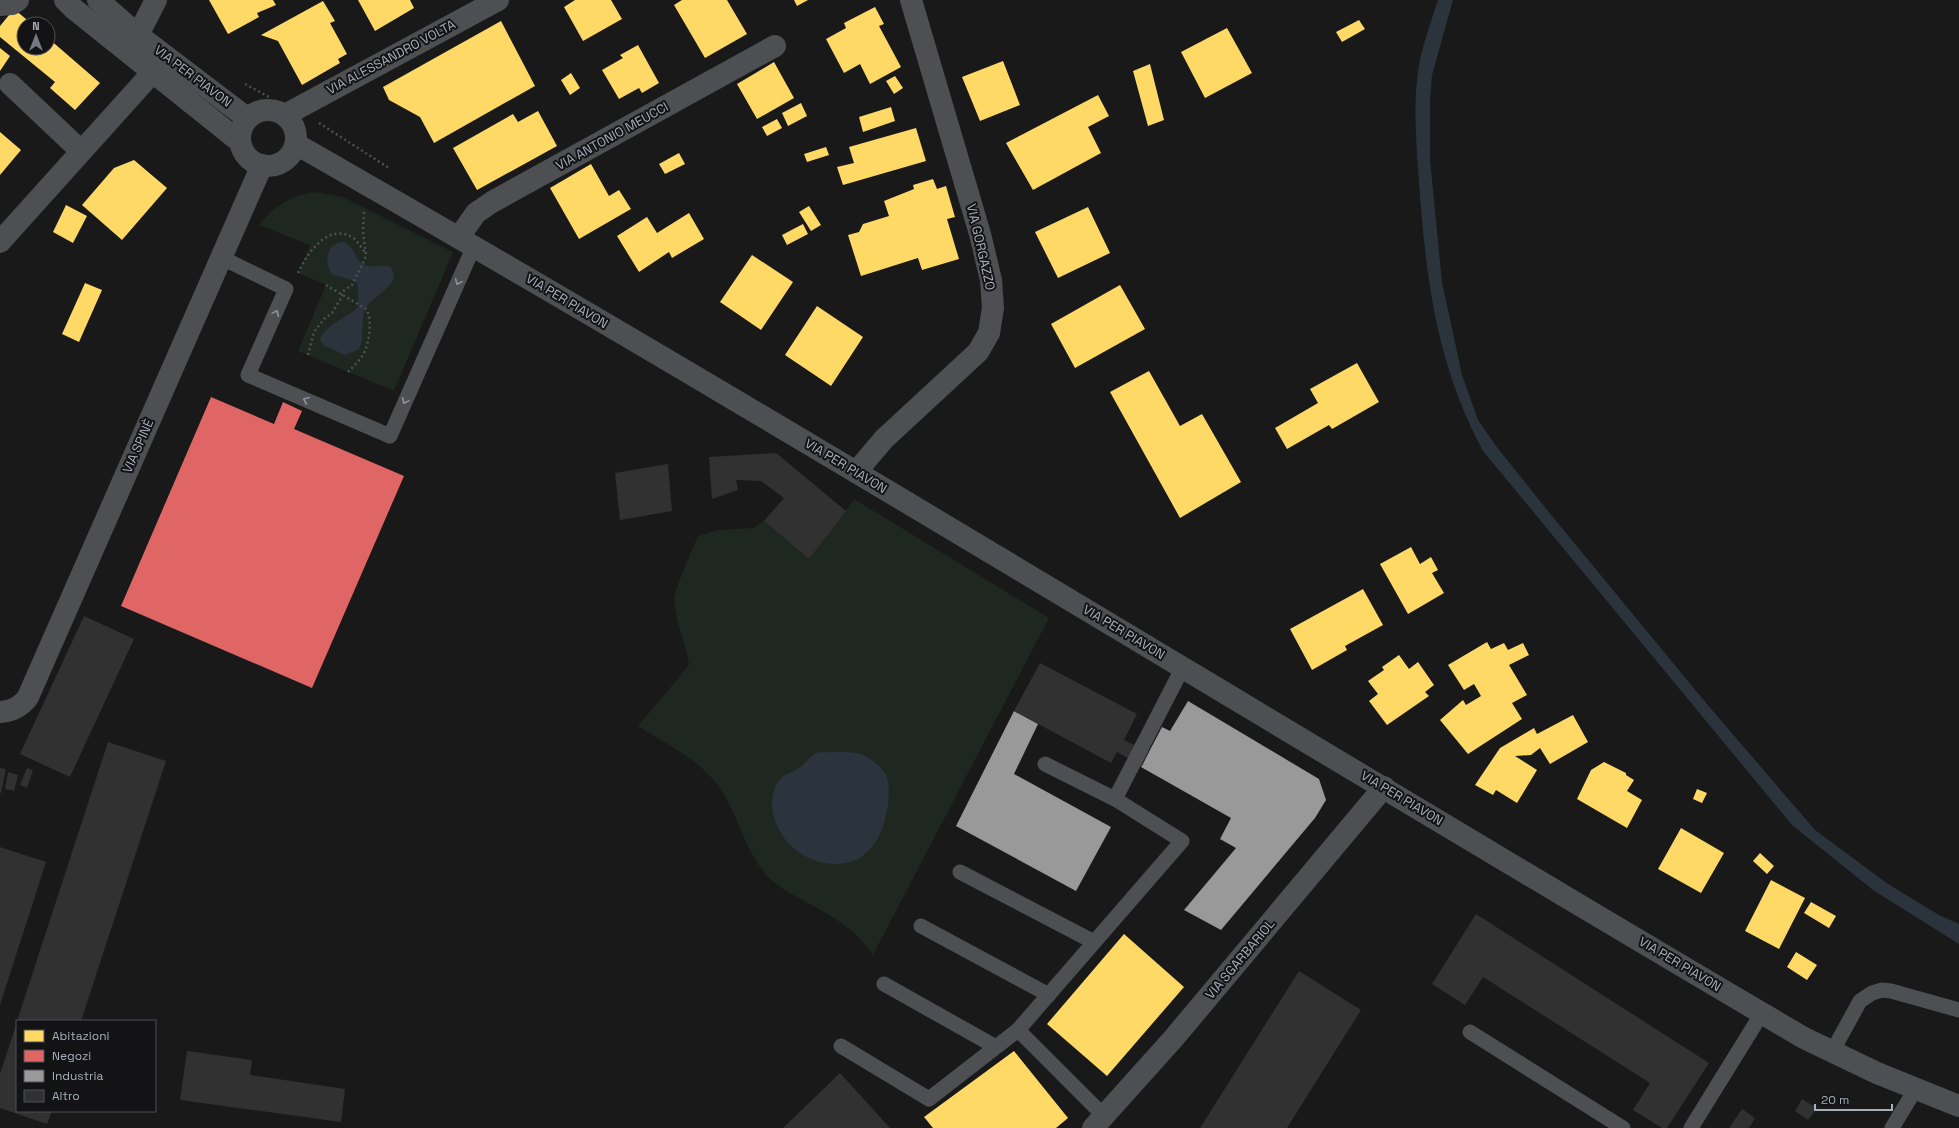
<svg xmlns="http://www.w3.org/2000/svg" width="1959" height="1128" viewBox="0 0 1959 1128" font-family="'Space Grotesk',sans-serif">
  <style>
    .green { fill: #1e2720 }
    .water { fill: #2b343c }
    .homes { fill: #ffd966 }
    .shops { fill: #e06666 }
    .industry { fill: #999 }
    .building { fill: #313131 }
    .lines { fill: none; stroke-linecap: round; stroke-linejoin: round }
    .path { stroke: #4f5054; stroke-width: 2.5; stroke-dasharray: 2 3; stroke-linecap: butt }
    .service { stroke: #4d4f52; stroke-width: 15 }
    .minor { stroke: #4d4f52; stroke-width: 22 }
    .tertiary { stroke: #4d4f52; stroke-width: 22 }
    .oneway { stroke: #8d929c }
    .labels { text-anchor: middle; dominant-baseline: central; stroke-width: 4; stroke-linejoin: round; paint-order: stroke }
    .street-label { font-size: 13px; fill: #a9aebb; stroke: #131315 }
  </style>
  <rect width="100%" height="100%" fill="#191919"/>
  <!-- green -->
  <path class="green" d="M315,192L343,197L453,252L394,391L298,351L326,285L298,273L310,245L259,225C274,206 291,195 315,192Z
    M854,499L1049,618L873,955C856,927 824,912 797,897C790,893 782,889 776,884C748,862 741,822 723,793C705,762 667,745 638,726L689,665C686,642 675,622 674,599C674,591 693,547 698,536L718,530L753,528L764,521L809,559Z"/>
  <!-- water -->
  <path class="water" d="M1438,0H1453L1432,75L1430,101V160L1442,282L1462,375L1478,420L1496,446L1552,516L1706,703L1815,830L1888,884L1939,915L1959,924V944L1873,890L1792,825L1483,451C1436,363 1426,279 1419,182C1416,140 1412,96 1421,55C1426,36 1432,18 1438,0Z
    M344,242C356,247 355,262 365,265C372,268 382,264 391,267L394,276C394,286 374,297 367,306C359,318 366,336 359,349L345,355L323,345L320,339C327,323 346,319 358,307V288L356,281L333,275C323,263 326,242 344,242Z
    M820,752C834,753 853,750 865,756C873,760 884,769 887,777C893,796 884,839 868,851C864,854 860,859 856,860C818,875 775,846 772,806C772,797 774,785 781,778C786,773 794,772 799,768C807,763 810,754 820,752Z"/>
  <!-- homes -->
  <path class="homes" d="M209,0H273L276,5L257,13L259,17L228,34Z
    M358,0H410L414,8L375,31Z
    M575,0H611L622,19L583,41L564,7Z
    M682,0H727L747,34L705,58L674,5Z
    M794,0H808L797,6Z
    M323,1L335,21L330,23L347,54L338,59L340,63L302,85L278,41L261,35Z
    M875,7L884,24L879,26L901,67L870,84L860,64L844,73L826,39L846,28L844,23Z
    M14,9L32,24H24V48H48V38L100,83L75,110L50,88L55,82L0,37V26Z
    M1359,20L1365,29L1342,42L1336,32Z
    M501,21L535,86L434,143L420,117L389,100L383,87Z
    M1227,28L1252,73L1205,98L1181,52Z
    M638,45L659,83L642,93L639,88L619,99L602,70L623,58L620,55Z
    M0,48L10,56L0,71Z
    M1003,61L1020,105L980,121L962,77Z
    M774,62L794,98L757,119L737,84Z
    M1150,64L1164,120L1148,126L1133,71Z
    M571,73L580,88L570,95L561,80Z
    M895,76L903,88L894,94L886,81Z
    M1098,95L1109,116L1088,127L1101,153L1033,190L1006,143Z
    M801,103L807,116L788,126L782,113Z
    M891,107L895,121L863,132L859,117Z
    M538,111L557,146L477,190L453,148L513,114L518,122Z
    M777,119L782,128L767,136L762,127Z
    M916,128L926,161L843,185L837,167L854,163L849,147Z
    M0,132L21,150L0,175Z
    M826,147L829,155L807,162L804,154Z
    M679,153L685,164L665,174L659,164Z
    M134,160L167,188L122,240L82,205L114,168Z
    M591,164L609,196L619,190L631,209L579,239L550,188Z
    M933,179L937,189L946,186L955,217L947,219L959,259L922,270L918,258L861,276L848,235L859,232L863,224L889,216L884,201L914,189L913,185Z
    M66,205L87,216L73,243L53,232Z
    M809,206L821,225L811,231L799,212Z
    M1088,207L1110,253L1058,278L1035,232Z
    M689,213L704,239L672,258L669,252L639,272L617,236L647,217L657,233Z
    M803,224L808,234L787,245L782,235Z
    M752,255L793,282L761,330L720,302Z
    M85,283L102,290L79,342L62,334Z
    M1120,285L1145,329L1075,368L1051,324Z
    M817,306L863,337L831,386L785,355Z
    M1357,363L1379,402L1332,429L1329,425L1287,449L1275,428L1318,403L1310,389Z
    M1149,371L1180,426L1202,414L1241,482L1180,518L1110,392Z
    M1411,547L1420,564L1431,557L1438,570L1432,573L1444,593L1408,614L1380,564Z
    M1363,589L1383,625L1345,646L1347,650L1312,670L1290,629Z
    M1487,642L1491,649L1504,643L1508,650L1523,643L1529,655L1509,665L1527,695L1512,703L1522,719L1468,754L1440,720L1463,700L1466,705L1481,696L1474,684L1464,690L1448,665Z
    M1399,655L1409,669L1418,662L1434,685L1425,692L1429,696L1387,725L1369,701L1378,694L1368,681L1384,670L1382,667Z
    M1573,715L1588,742L1550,764L1540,748L1531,755L1515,756L1537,770L1517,803L1496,790L1493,795L1475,785L1500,748L1534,728L1537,734Z
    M1604,762L1626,773V775L1634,780L1627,791L1642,800L1627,828L1577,799L1591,770Z
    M1697,789L1707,793L1702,803L1693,799Z
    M1681,828L1724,853L1701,893L1658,869Z
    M1760,853L1774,866L1767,874L1753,861Z
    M1771,880L1805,898L1779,949L1745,931Z
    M1811,902L1836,916L1829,928L1804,913Z
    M1124,934L1184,987L1107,1076L1047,1024Z
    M1796,952L1817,965L1807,980L1787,967Z
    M1014,1051L1068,1118L1056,1128H933L924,1117Z"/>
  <!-- shops -->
  <path class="shops" d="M211,397L274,424L283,402L302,411L294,429L404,476L312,688L121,606Z"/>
  <!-- industry -->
  <path class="industry" d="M1188,701L1319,779L1326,800L1315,818L1221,930L1184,910L1236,848L1220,839L1231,818L1141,767L1162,727L1170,731Z
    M1014,711L1038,724L1014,774L1111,827L1076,891L956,826Z"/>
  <!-- building -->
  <path class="building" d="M776,453L846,511L809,559L764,521L784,498L761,481L736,480L738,490L712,499L709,457Z
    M668,464L672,511L620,520L615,473Z
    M84,616L134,639L70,777L20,754Z
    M1040,663L1137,714L1124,740L1149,752L1142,766L1117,752L1111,763L1014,711Z
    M108,742L166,761L81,1021H17Z
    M0,768L6,769L1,793H0Z
    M27,768L33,770L27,788L20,785Z
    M8,772L18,775L14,791L5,789Z
    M0,847L46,862L0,1005Z
    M1476,914L1709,1063L1667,1128H1662L1633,1110L1650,1083L1483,977L1465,1005L1432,984Z
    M1299,971L1361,1010L1287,1128H1200Z
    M17,1022V1111H52L47,1124L0,1108V1074Z
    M187,1051L252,1060L250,1075L345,1089L341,1122L180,1100Z
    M840,1073L890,1128H783Z
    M1802,1099L1817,1108L1808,1120L1795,1111Z
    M1742,1109L1755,1118L1749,1128H1729Z"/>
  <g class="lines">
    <!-- path -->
    <path class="path" d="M245,84L269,97
      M319,123L389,168
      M298,273C307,254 327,223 352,237C358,241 362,249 366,254
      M326,285L366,309C373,320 369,344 363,355C359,361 353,367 348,372
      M308,355L314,332L324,319L332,313L340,300L343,291L352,285L364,261L366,255L363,232L364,211"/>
    <!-- service -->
    <path class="service" d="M222,258L286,289L248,375L390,436L474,246
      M1045,764L1115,799L1183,667
      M960,872L1094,942
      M921,926L1049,995
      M884,984L996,1047
      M1018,1030L1104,1116
      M1470,1032L1623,1128
      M841,1046L929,1099L1018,1030L1182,841L1115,799
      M1832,1052L1860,1001L1872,993L1882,990L1891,991L1959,1010
      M1691,1128L1762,1013
      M1892,1128L1915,1090"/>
    <!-- minor -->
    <path class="minor" d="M65,0L74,9L240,142
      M0,5L12,4L18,0
      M138,35L156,0
      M10,84L81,151
      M285,115L498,0
      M459,237L476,213L492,202L775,46
      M0,242L152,73
      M856,472L884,439L978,352L989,333L993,308L991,280L980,234L911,0
      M0,712C11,712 22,706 28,697L262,165
      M1093,1128L1173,1039L1384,787"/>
    <!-- tertiary -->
    <path class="tertiary" d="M98,0L138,35L247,118
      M240 138a28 28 0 1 1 56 0a28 28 0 1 1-56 0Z
      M296,144C803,434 1300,742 1804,1038L1877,1073L1959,1106"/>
  </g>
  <!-- one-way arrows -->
  <defs><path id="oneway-chevron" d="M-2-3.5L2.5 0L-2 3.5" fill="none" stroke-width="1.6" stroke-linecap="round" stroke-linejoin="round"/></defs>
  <g class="oneway">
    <use href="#oneway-chevron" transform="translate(458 282) rotate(114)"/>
    <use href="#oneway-chevron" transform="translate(276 313) rotate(-66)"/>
    <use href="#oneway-chevron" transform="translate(306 400) rotate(-157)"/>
    <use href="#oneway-chevron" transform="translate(405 401) rotate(114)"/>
  </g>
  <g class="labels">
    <!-- street labels -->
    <g class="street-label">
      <text transform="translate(391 57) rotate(-28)">VIA ALESSANDRO VOLTA</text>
      <text transform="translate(193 76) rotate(37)">VIA PER PIAVON</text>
      <text transform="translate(612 136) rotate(-29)">VIA ANTONIO MEUCCI</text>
      <text transform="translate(981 247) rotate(77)">VIA GORGAZZO</text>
      <text transform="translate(567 301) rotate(31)">VIA PER PIAVON</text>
      <text transform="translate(138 446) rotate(-66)">VIA SPINÈ</text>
      <text transform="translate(846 466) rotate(31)">VIA PER PIAVON</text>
      <text transform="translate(1124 632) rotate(31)">VIA PER PIAVON</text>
      <text transform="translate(1402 798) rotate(31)">VIA PER PIAVON</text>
      <text transform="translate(1240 959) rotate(-50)">VIA SGARBARIOL</text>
      <text transform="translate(1680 964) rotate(31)">VIA PER PIAVON</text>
    </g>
  </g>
  <!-- legend -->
  <rect x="16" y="1020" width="140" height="92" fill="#131315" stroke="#4f5157"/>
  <rect x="24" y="1030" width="20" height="12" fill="#ffd966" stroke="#4f5157"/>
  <text x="52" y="1040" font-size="12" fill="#a9aebb">Abitazioni</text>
  <rect x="24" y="1050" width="20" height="12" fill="#e06666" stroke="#4f5157"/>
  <text x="52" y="1060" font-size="12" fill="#a9aebb">Negozi</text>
  <rect x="24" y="1070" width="20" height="12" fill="#999999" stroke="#4f5157"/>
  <text x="52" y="1080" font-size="12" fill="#a9aebb">Industria</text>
  <rect x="24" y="1090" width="20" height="12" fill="#313131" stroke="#4f5157"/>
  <text x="52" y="1100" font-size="12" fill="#a9aebb">Altro</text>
  <!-- north arrow -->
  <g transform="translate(36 36)"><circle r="19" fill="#131315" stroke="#4f5157"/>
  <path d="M0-3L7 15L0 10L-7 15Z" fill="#777a82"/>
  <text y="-6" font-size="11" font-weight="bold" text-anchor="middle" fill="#a9aebb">N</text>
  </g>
  <!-- scale -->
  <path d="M1815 1104v6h77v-6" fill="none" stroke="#a9aebb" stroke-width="2"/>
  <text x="1821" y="1104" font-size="12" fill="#a9aebb" stroke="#131315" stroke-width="3" paint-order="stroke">20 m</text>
</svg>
